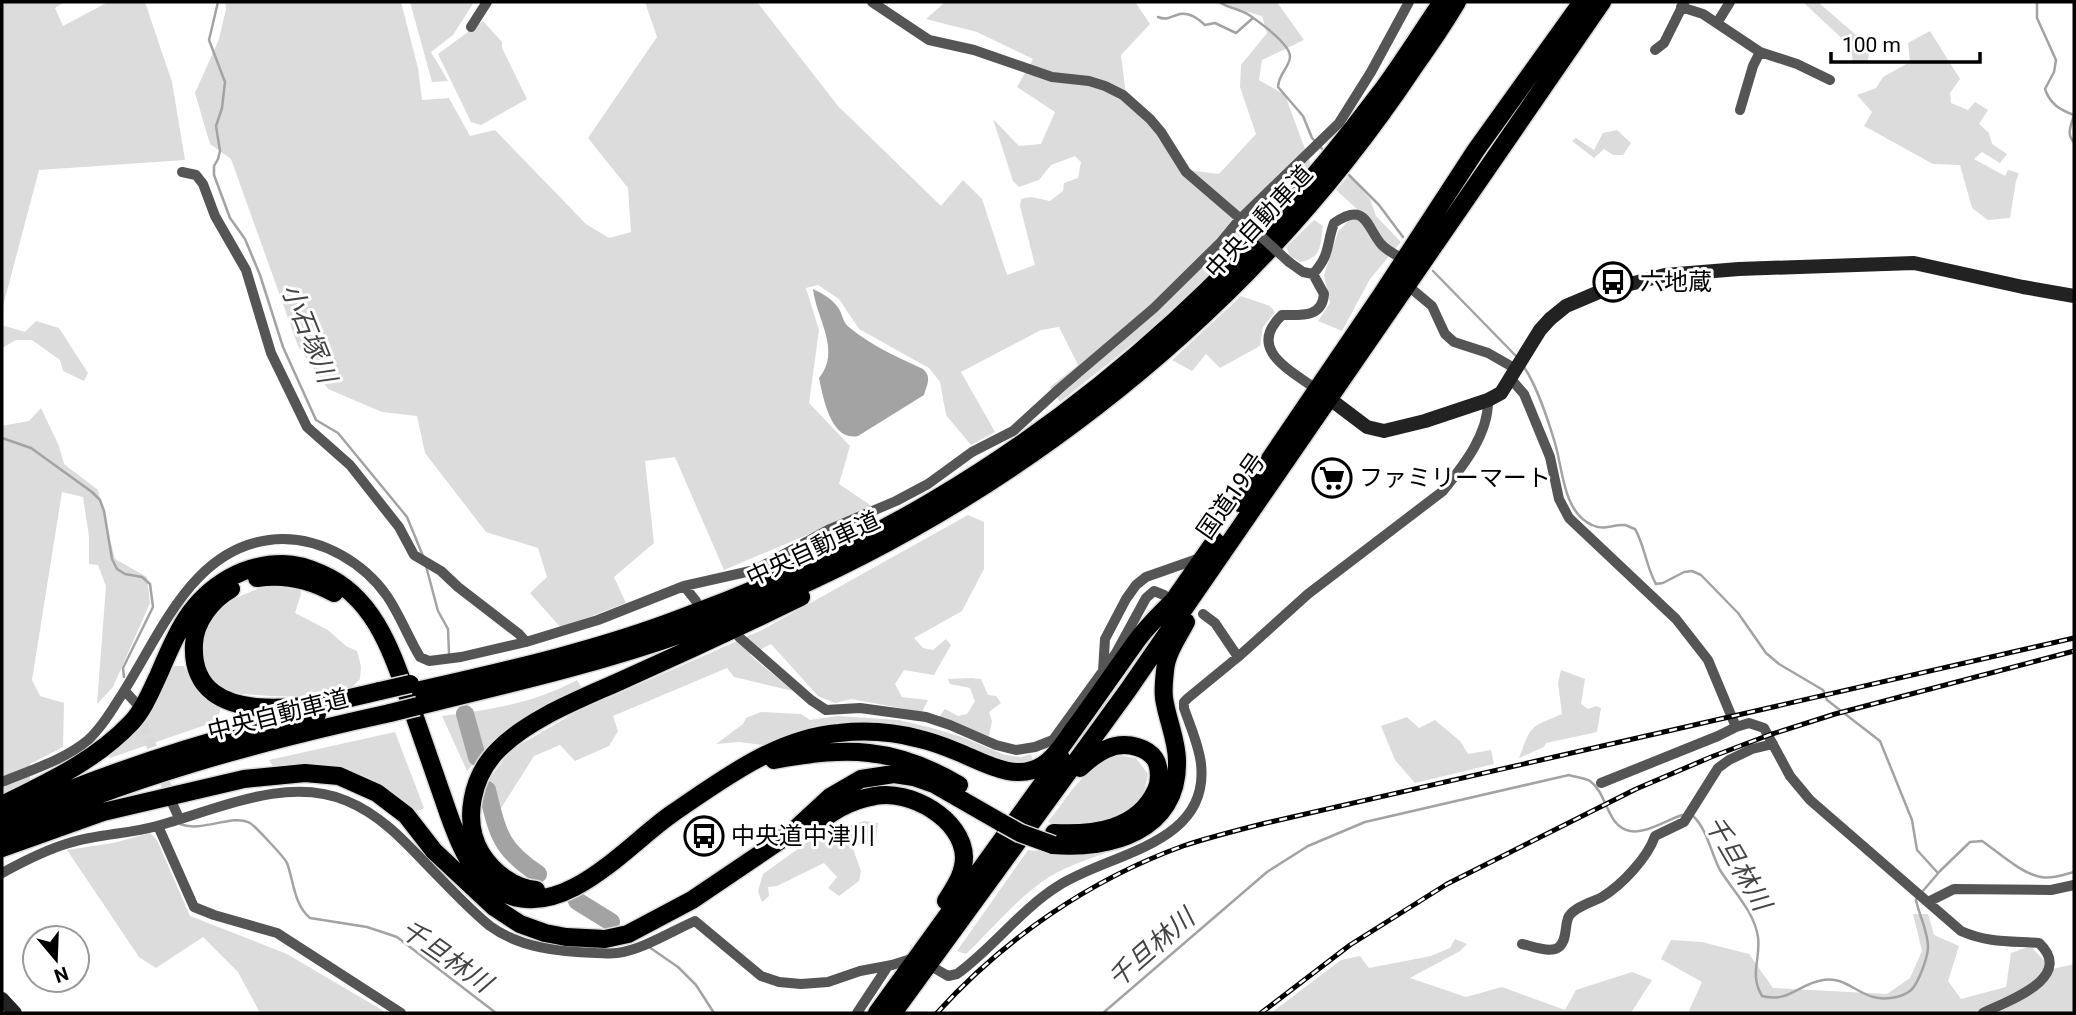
<svg xmlns="http://www.w3.org/2000/svg" width="2076" height="1015" viewBox="0 0 2076 1015" font-family="Roboto,'Noto Sans JP',sans-serif">
  <style>
    .green { fill: #dcdcdc }
    .water { fill: #a3a3a3 }
    .lines { fill: none; stroke-linecap: round; stroke-linejoin: round }
    .stream { stroke: #a3a3a3; stroke-width: 2.5 }
    .river { stroke: #a3a3a3; stroke-width: 18 }
    .street-tunnel { stroke: #d9d9d9; stroke-width: 10; stroke-dasharray: 10 5; stroke-linecap: butt }
    .highway-casing { stroke: #dbdbdb; stroke-width: 21 }
    .street { stroke: #555; stroke-width: 10 }
    .secondary { stroke: #222; stroke-width: 14 }
    .highway { stroke: #000; stroke-width: 18 }
    .rail-casing { stroke: #000; stroke-width: 5 }
    .rail { stroke: #fff; stroke-width: 2.5; stroke-dasharray: 8; stroke-linecap: butt }
    .highway-bridge-casing { stroke: #dbdbdb; stroke-width: 21; stroke-linecap: butt }
    .street-bridge { stroke: #555; stroke-width: 10 }
    .highway-bridge { stroke: #000; stroke-width: 18 }
    .labels { text-anchor: middle; dominant-baseline: central; stroke-width: 6; stroke-linejoin: round; paint-order: stroke }
    .street-label { font-size: 24px; fill: #000; stroke: #fff }
    .poi-label { font-size: 24px; fill: #000; stroke: #fff; text-anchor: start }
    .water-label { font-size: 26px; font-style: italic; fill: #444; stroke: #fff }
  </style>
  <rect width="100%" height="100%" fill="#fff"/>
  <!-- green -->
  <path class="green" d="M2,2H65L55,8L63,26L108,2H145L172,82L185,160L39,170L2,310Z
    M225,2H401L418,68L422,100L449,98L470,136L495,130L586,224L609,238L631,232L628,188L588,138L657,37L645,2H757L838,106L941,206L963,180L982,199L1007,275L1035,265L1020,206L1021,199L1031,197L1050,201L1063,191L1064,183L1078,178L1081,162L1075,156L1051,165L1039,180L1019,187L1013,181L993,119L1019,146L1041,144L1055,112L1017,87L1033,59L977,32L926,19L945,2H1135L1150,24L1121,55L1127,103C1152,125 1162,141 1180,169L1219,174L1256,134L1240,87L1241,65L1267,33L1262,16L1213,2H1277L1304,40L1262,60L1259,80L1285,95L1311,165L1238,247L1164,319L1060,402L1050,387L1078,365L1059,327L1041,330L961,372L995,432L971,445L946,415L940,382L929,368L859,329L839,299L818,285L806,288L819,330L809,403L850,446L839,484L873,507L724,570L675,457L645,461L654,543L614,577L626,603L561,628L530,593L547,577L538,548L486,532L425,453L417,416L382,412L328,389L298,346L231,159L210,144L195,93L219,39L226,9Z
    M410,2H474L453,35L431,52L448,81L432,82Z
    M1803,2H1818L1871,48L1867,62L1853,64L1851,47Z
    M483,21L502,42V48L527,99L481,125L471,122L438,54Z
    M1930,31L1960,79L1950,93L1951,103L1968,110L1975,102L1988,110L1979,124L1989,133L1992,144L2007,154L2000,163L1982,152L1974,159L2005,176L2008,170L2019,173L2016,181L2010,218L1988,220L1972,208L1960,165L1933,164L1864,126L1872,112L1857,95L1876,88L1883,77L1910,62L1908,43Z
    M1617,130L1631,143L1623,155H1613L1604,149L1594,158L1572,141L1576,138L1594,150L1603,133Z
    M1349,175L1370,199L1376,216L1401,242L1370,279L1342,331L1318,321L1330,303L1324,275L1338,232L1358,210L1336,190Z
    M1314,220L1323,226C1320,246 1322,258 1300,262L1290,256L1286,247Z
    M1241,296L1270,306L1275,312L1263,327L1260,346L1220,368L1206,354L1192,371L1172,360Z
    M36,321L59,328L88,373L84,381L63,371L60,360L32,340H16L2,348V325L25,332Z
    M41,408L59,446L64,464L98,490L115,559L147,577L150,603L113,687L97,704L106,586L98,565L89,564V537L83,497L62,492L32,680L40,696L64,703L63,747L30,764V783L2,798V426L29,421Z
    M968,515L984,522V569L962,611L914,638L923,648L933,650L946,639L951,645L934,675L904,670L895,684L902,697L928,700L922,712L851,699L835,703L818,696L771,644L750,655L793,691L734,677L727,668L613,716L618,731L609,746L575,761L560,745L534,756L498,813L489,779L511,750L576,712L762,630Z
    M285,585L300,587L301,594L295,613L328,630L346,646L357,651L361,666L360,679L350,689L312,697L270,696L231,693L211,679L201,657L204,635L215,612L236,598L262,587Z
    M170,666H184C193,685 199,701 221,707L217,721L110,758L109,753L128,738L148,712Z
    M1561,670L1585,679L1581,704L1588,709L1596,706L1601,708L1597,732L1546,743L1544,747L1519,758C1532,724 1529,728 1562,714L1558,683Z
    M971,678L981,679L988,695L996,696L1001,703L989,712L992,721L989,736L938,718L945,709L958,716L967,714L975,701L970,688L950,684L948,679Z
    M577,680L582,688L531,715L492,743L467,771L442,716C489,710 535,703 577,680Z
    M761,712L801,714L810,720L837,716L899,720L928,727L962,737L1005,755L1021,757L1031,754L1033,761L1013,764L995,761L897,731L777,745H763L739,742L716,744L743,724L746,718Z
    M1407,717L1419,728L1435,720L1460,741L1468,754L1491,750L1494,764L1415,783L1395,760L1381,726Z
    M395,732L424,808L416,812C401,799 385,785 367,777C339,765 304,770 275,770L269,760Z
    M1117,755L1136,758L1148,774C1146,785 1144,795 1136,804C1123,819 1094,827 1075,827C1066,827 1056,824 1048,822L1075,786L1095,765Z
    M864,821L878,823L876,840L852,846L861,871L859,881L839,896L828,888L837,877L824,863L777,886L768,887L769,896L762,902L758,891L763,874L827,828L839,829Z
    M150,833L157,840L190,916L287,954L387,1013H260L238,972L203,937L156,968L139,957L67,850L113,843Z
    M1113,847L1114,850C1092,858 1069,865 1049,877C1018,897 992,929 966,954L957,951L1028,850L1060,853Z
    M1913,914H1928L1934,935L1959,946L1948,981L1961,999L2006,987L2011,953L2030,946L2053,969L2074,964V1013H1688L1702,982L1661,959L1671,940L1702,942L1749,954L1773,988L1887,994L1910,978L1922,951Z
    M1455,939L1467,944L1460,951L1410,978L1466,997L1502,987L1565,1010L1576,990L1632,972L1652,980L1631,1013H1271L1341,960L1360,956L1369,968L1431,956L1450,948Z"/>
  <!-- water -->
  <path class="water" d="M813,289C822,293 834,300 839,309C843,316 843,323 850,328C872,346 897,357 923,369C932,377 927,385 924,395L858,436C831,442 823,397 819,378C842,351 816,318 813,289Z"/>
  <g class="lines">
    <!-- stream -->
    <path class="stream" d="M218,2L209,40L225,82L222,108L216,126L220,151L218,159L214,166V175L230,218L245,239L260,275L283,347L316,420L338,433L407,517L423,556
      M1219,2C1228,8 1240,9 1249,15C1259,22 1291,44 1290,57C1289,68 1279,73 1278,87L1303,116L1312,138L1323,150
      M2037,2V18L2056,60L2054,72L2045,89C2050,104 2060,110 2074,115C2071,125 2066,135 2074,142
      M1158,17C1168,21 1171,16 1180,14C1190,12 1198,19 1205,25L1215,23L1236,33L1253,18
      M1349,175L1379,205L1403,237
      M1433,271L1516,356
      M1524,367C1538,388 1548,420 1555,443C1563,470 1563,512 1592,525C1604,531 1613,524 1625,525C1628,526 1632,528 1635,529C1645,546 1646,567 1656,584L1663,583L1684,572L1692,571L1701,575L1738,613L1766,653L1779,664L1823,690L1827,700L1880,741L1912,820L1917,850L1937,872
      M2,438L31,448L92,492L100,500L104,511L112,559L117,569L125,574L142,577L150,584L153,607L123,668L124,677
      M426,566L438,611L448,629L449,653
      M1693,816C1707,829 1711,853 1720,870C1733,891 1754,911 1758,937C1761,959 1749,974 1762,996C1789,1003 1798,984 1823,980C1843,976 1855,992 1873,997C1884,1000 1901,998 1910,991C1918,985 1928,957 1928,947C1928,931 1919,915 1916,900L1918,897
      M180,824C202,833 233,813 250,823C255,826 285,858 287,863C294,882 294,905 310,918L367,927L397,937L496,1013
      M1922,892L1940,871L1970,842L1982,841C1998,852 2022,874 2041,877C2052,879 2063,875 2074,872
      M649,947L678,967L696,985L714,1013
      M1103,1013L1267,872L1308,846L1365,822L1569,775C1575,777 1584,778 1590,781C1608,794 1606,826 1630,831C1646,834 1667,820 1682,815H1686"/>
    <!-- river -->
    <path class="river" d="M465,714L477,757
      M487,790C498,833 499,848 538,874
      M577,901L611,922"/>
    <!-- street-tunnel -->
    <path class="street-tunnel" d="M138,710L171,798"/>
    <!-- highway casing -->
    <g class="highway-casing">
      <path id="highway" d="M1240,503L1382,294L1476,150L1582,2
        M257,578C284,574 311,580 334,593
        M231,589C212,600 195,621 194,644C189,738 327,704 380,691
        M1167,610L1215,541
        M412,692C504,671 596,651 684,617C770,585 855,547 934,500C1107,398 1256,258 1377,97C1400,67 1420,34 1442,2
        M418,706C509,684 600,663 687,632C980,526 1241,327 1414,67C1429,46 1444,24 1457,2
        M774,760C845,746 895,747 959,785
        M2,805C48,782 95,761 131,723C144,709 151,691 159,674C176,634 189,601 229,578C245,569 264,564 283,564C297,564 309,568 322,574C375,597 392,653 410,703C421,734 431,764 442,795C455,832 467,877 506,894C566,920 629,843 673,813C723,779 777,738 839,733C866,730 894,732 920,739C933,742 946,747 958,752C983,762 1016,783 1043,765C1056,757 1065,741 1074,729C1095,700 1115,671 1135,643C1146,627 1160,614 1173,601
        M2,818C103,773 209,739 317,714
        M803,829C817,825 827,815 840,808C851,802 863,798 875,796C910,789 963,819 964,857C964,874 955,886 946,901
        M1054,833C1093,835 1138,830 1156,790C1160,782 1160,767 1155,759C1151,753 1144,749 1137,747C1114,740 1096,753 1080,768
        M2,834C126,778 257,742 390,713
        M1053,845C1110,850 1179,831 1177,761C1177,740 1167,719 1164,698C1163,690 1164,680 1165,671C1166,654 1178,637 1186,622
        M2,848L103,812L244,779L305,773L339,776L377,793L406,815L434,851L494,907L520,924L545,933L566,937L605,939L628,934L692,900L791,833L830,797L861,779L894,774L914,777L934,784L1002,823
        M536,890C513,888 493,872 481,853C462,821 472,776 498,750C530,717 586,697 627,678C685,652 743,625 801,597
        M877,1013L1061,758
        M893,1013L1128,690L1602,2"/>
    </g>
    <!-- street -->
    <path class="street" d="M872,2L929,40L974,50L1052,77L1089,81L1105,86L1123,95L1150,119L1161,132L1186,172L1243,221
      M1681,7L1703,14L1760,52L1797,64L1830,80
      M1717,23L1730,2
      M471,27L487,2
      M1655,50L1664,43L1684,3
      M1740,110L1753,66L1760,52
      M182,172L196,175L203,184L215,216L246,270L271,353L307,427L350,465L399,527L414,555L441,571L458,587L519,634L526,642
      M1289,262L1303,272L1313,274C1331,254 1326,245 1334,223C1366,201 1366,226 1381,244C1387,251 1396,255 1405,260
      M1313,274L1324,294C1322,318 1301,315 1282,315C1246,349 1290,370 1316,389
      M1407,285L1432,306L1445,334L1454,342L1488,353L1516,369
      M1510,378L1524,394L1550,457L1559,499L1569,518L1676,619L1708,660L1736,727L1749,723L1764,728L1790,776L1810,800L1961,931C1988,943 2010,941 2039,943C2076,978 2007,1001 1983,1013
      M684,586L755,570L830,529L896,501L928,484L972,452L1013,431L1059,389L1154,308L1221,242L1240,219L1339,123L1371,72L1409,2
      M1203,614L1215,623L1238,657
      M739,637L811,700L826,710L860,708L926,717L950,725L996,745L1016,750L1035,747L1053,740L1116,653L1146,598L1154,591L1164,595
      M1103,671L1105,639L1126,599L1136,585L1146,577L1203,557
      M125,691L135,702
      M2,782C31,770 64,760 88,740C100,729 109,715 117,702C160,638 192,540 283,539C323,539 364,563 387,596C400,615 408,637 420,657L429,661L461,657L526,642L598,620L684,586L696,601
      M1601,783L1718,736L1736,727
      M173,805L179,818
      M158,826L194,907L214,915L277,933L401,1013
      M2,873C24,861 45,850 69,843C98,834 129,834 157,826C216,810 287,775 347,801C383,816 407,844 433,871C451,889 470,910 490,926C520,948 560,952 596,953C603,953 610,954 617,953C642,950 672,931 695,921L761,976L779,982L801,984L828,982L860,971L892,965L914,958
      M1928,902L1954,889L2051,890L2074,885
      M1522,944C1532,946 1551,954 1559,947C1568,939 1564,925 1569,916C1576,906 1593,902 1602,897C1622,885 1648,857 1655,836L1684,822L1718,768L1729,760L1752,749L1773,744
      M929,965L948,976L957,974C993,948 1020,910 1058,886C1109,853 1210,845 1201,764C1199,745 1190,726 1184,708V702L1188,698L1238,657L1308,594L1443,491C1463,466 1489,434 1488,400
      M857,1013L888,966"/>
    <!-- secondary -->
    <path class="secondary" d="M1322,393L1367,427L1384,431L1425,421L1488,400L1501,393L1540,330L1550,319L1566,306L1599,292L1665,275L1739,269L1914,263L2023,287L2074,296
      M2,999L15,1013"/>
    <!-- highway -->
    <use href="#highway" class="highway"/>
    <!-- rail casing -->
    <g class="rail-casing">
      <path id="rail" d="M937,1013C1004,939 1089,880 1183,846C1210,837 1238,830 1266,823L2074,638
        M1261,1013L1350,945L1447,884L1636,789L1711,757L1769,735L1835,714L2074,651"/>
    </g>
    <!-- rail -->
    <use href="#rail" class="rail"/>
    <!-- highway-bridge casing -->
    <g class="highway-bridge-casing">
      <path id="highway-bridge" d="M380,691L410,684
        M390,713L418,706
        M1002,823L1020,833L1053,845"/>
    </g>
    <!-- street-bridge -->
    <path class="street-bridge" d="M1245,222L1289,262"/>
    <!-- highway-bridge -->
    <use href="#highway-bridge" class="highway-bridge"/>
  </g>
  <!-- icons -->
  <defs>
    <g id="bus-ring" transform="scale(2.0125)"><circle r="9.5" fill="#fff" stroke="#000" stroke-width="1.5"/><path d="M-5-6H5V4H4V6H2V4H-2V6H-4V4H-5ZM-3.5-4V0h7V-4ZM-3.5 1.2v1.5H-2V1.2ZM2 1.2v1.5H3.5V1.2Z" fill="#000"/></g>
    <g id="supermarket-ring" transform="scale(2.0125)"><circle r="9.5" fill="#fff" stroke="#000" stroke-width="1.5"/><path d="M-6-5.5h2.5l.6 2H6L4.5 2H-2.5L-4.4-4H-6ZM-1.5 3.2a1.3 1.3 0 1 0 .1 0ZM3 3.2a1.3 1.3 0 1 0 .1 0Z" fill="#000"/></g>
  </defs>
  <g fill-rule="evenodd">
    <use href="#bus-ring" x="1613" y="282"/>
    <use href="#supermarket-ring" x="1332" y="478"/>
    <use href="#bus-ring" x="704" y="836"/>
  </g>
  <g class="labels">
    <!-- street labels -->
    <g class="street-label">
      <text transform="translate(1259 222) rotate(-47)">中央自動車道</text>
      <text transform="translate(1231 496) rotate(-55)">国道19号</text>
      <text transform="translate(813 549) rotate(-25)">中央自動車道</text>
      <text transform="translate(278 715) rotate(-14)">中央自動車道</text>
    </g>
    <!-- poi labels -->
    <g class="poi-label">
      <text x="1640" y="282">六地蔵</text>
      <text x="1359" y="478">ファミリーマート</text>
      <text x="731" y="836">中央道中津川</text>
    </g>
    <!-- water labels -->
    <g class="water-label">
      <text transform="translate(309 333) rotate(68)">小石塚川</text>
      <text transform="translate(1738 863) rotate(60)">千旦林川</text>
      <text transform="translate(1151 948) rotate(-41)">千旦林川</text>
      <text transform="translate(446 956) rotate(35)">千旦林川</text>
    </g>
  </g>
  <!-- border -->
  <rect width="2076" height="1015" fill="none" stroke="#000000" stroke-width="7"/>
  <!-- north arrow -->
  <g transform="translate(56 959) rotate(161)"><circle r="33" fill="#ffffff" stroke="#999999" stroke-width="2"/>
  <path d="M0-5L12 26L0 18L-12 26Z" fill="#000000"/>
  <text y="-10" font-size="19" font-weight="bold" text-anchor="middle" fill="#000000">N</text>
  </g>
  <!-- scale -->
  <path d="M1831 52v10h149v-10" fill="none" stroke="#000000" stroke-width="3.5"/>
  <text x="1842" y="52" font-size="21" fill="#000000" stroke="#ffffff" stroke-width="5" paint-order="stroke">100 m</text>
</svg>
